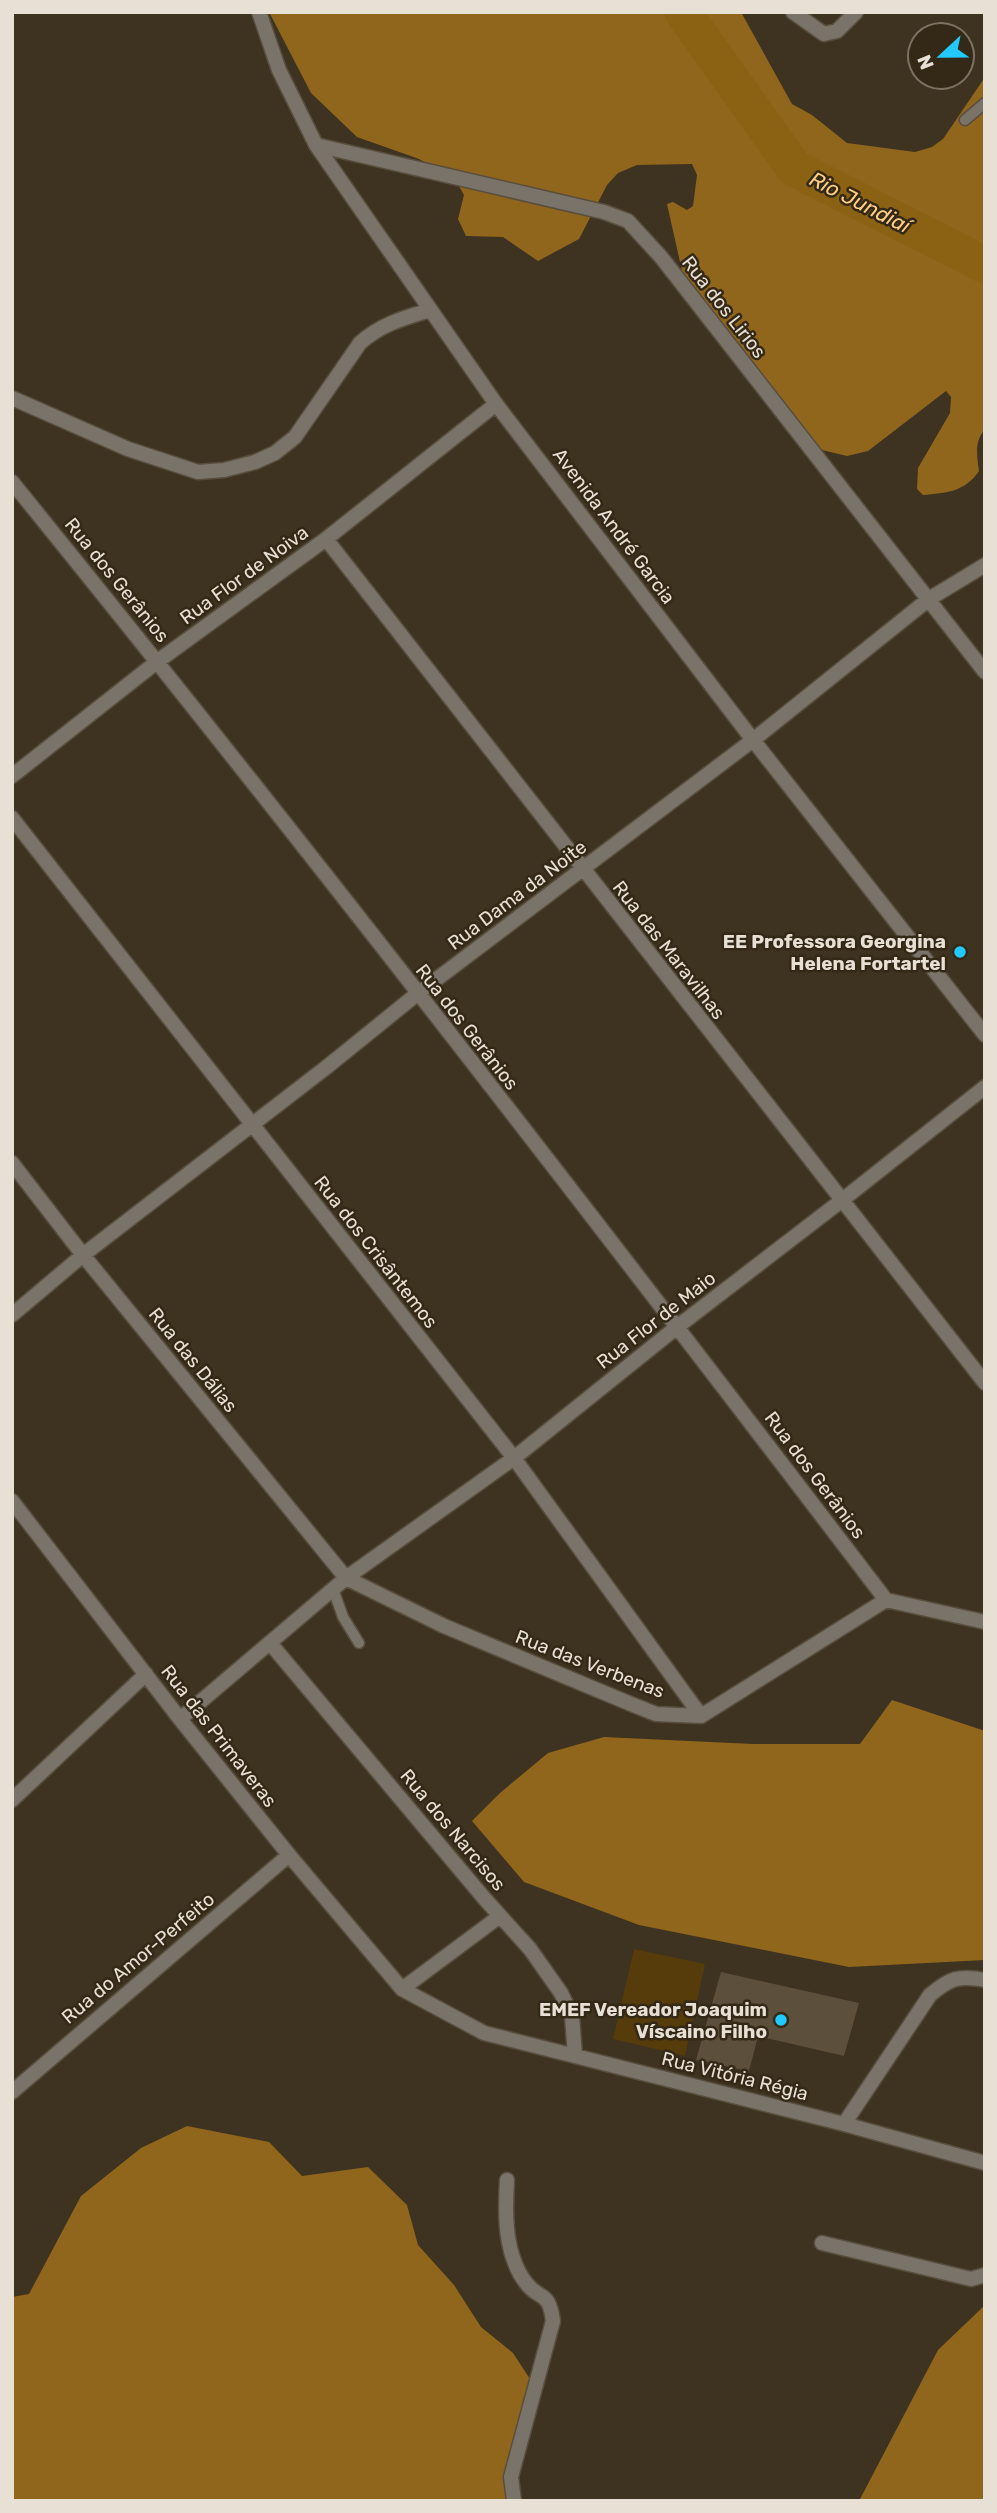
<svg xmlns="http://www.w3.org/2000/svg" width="997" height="2513" viewBox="0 0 997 2513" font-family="Rubik,sans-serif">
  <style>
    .green { fill: #563b0b }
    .forest { fill: #90661c }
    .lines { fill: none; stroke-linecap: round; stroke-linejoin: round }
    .river { stroke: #8b6114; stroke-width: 37 }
    .building { fill: #5c4f3c }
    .lane-casing { stroke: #594e3d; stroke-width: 13 }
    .street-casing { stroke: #594e3d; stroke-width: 17 }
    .lane { stroke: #79736a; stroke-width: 10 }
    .street { stroke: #79736a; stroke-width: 14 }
    .poi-dot { fill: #22c9fe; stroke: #342816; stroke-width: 2.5 }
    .labels { text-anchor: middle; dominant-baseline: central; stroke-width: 5; stroke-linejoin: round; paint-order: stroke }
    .street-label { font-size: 19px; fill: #e8e0d5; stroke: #342816 }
    .poi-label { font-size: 19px; font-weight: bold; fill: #e8e0d5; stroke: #342816; text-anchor: end }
    .water-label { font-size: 21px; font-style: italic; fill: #ffce85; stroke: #342816 }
  </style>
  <rect width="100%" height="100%" fill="#3e3220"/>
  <!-- green -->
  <path class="green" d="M634,1949L705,1964L685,2056L613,2039Z"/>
  <!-- forest -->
  <path class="forest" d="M269,12H741L792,104L812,115L847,143L915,152L932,147L943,139L985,77V429C974,442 977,455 979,471C965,492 946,493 923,495L917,489L918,468L950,413L951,397L946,391L868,451L847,456L822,450L794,428L685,284L667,204L673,202L687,210L693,206L697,175L692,164L637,165L618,173L607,185L579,239L538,261L503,237L466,236L458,219L464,195L455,179L419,159L357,137L311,93Z
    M892,1700L985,1731V1960L849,1967L639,1925L524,1882L472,1821L500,1793L548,1753L604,1737L753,1744H860Z
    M187,2126L269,2142L302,2176L368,2167L407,2205L418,2245L454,2285L481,2327L513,2353L530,2379L505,2477L507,2501H12V2297L29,2294L81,2196L141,2148Z
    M985,2305V2501H859L938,2350Z"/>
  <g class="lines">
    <!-- river -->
    <path class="river" d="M683,12L794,168L985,265"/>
  </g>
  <!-- building -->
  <path class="building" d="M721,1972L859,2003L844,2056L758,2036L749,2071L696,2060Z"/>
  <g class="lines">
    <!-- lane casing -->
    <g class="lane-casing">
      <path id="lane" d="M965,120L985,103
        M333,1589L343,1617L359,1643"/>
    </g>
    <!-- street casing -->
    <g class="street-casing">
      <path id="street" d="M259,12L279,70L316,145L496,404L753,740L985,1035
        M793,12L824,34L837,31L856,12
        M316,145L604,212L628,221L661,257L985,672
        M12,398L128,449L198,472L224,470L255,462L275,453L295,437L360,343C381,324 404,318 430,310
        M12,482C310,849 599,1224 886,1600
        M326,539L985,1383
        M12,776L158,661L326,539L496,404
        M12,818L514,1458L701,1716
        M12,1163L83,1255L346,1578L444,1626L631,1704L656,1714L701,1716L886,1600
        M12,1315L83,1255L328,1066L417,994L753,740L929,599L985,565
        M12,1501L180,1719L289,1855L402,1989L484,2033L844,2124L985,2163
        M886,1600L985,1622
        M270,1643L484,1898L530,1949L561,1993L572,2016L575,2056
        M180,1719L346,1578L514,1458L677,1327L841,1201L985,1087
        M12,1800L146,1674
        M402,1989L500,1916
        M12,2092L289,1855
        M844,2124L930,1995C950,1978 959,1975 985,1980
        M507,2180C505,2213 504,2254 526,2283C540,2301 549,2290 553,2321L511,2477L514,2501
        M822,2243L971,2279L985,2275"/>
    </g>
    <!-- lane -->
    <use href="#lane" class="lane"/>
    <!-- street -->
    <use href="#street" class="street"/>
  </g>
  <!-- markers -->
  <g class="poi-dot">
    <circle cx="960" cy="952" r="7"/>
    <circle cx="781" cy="2020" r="7"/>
  </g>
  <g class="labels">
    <!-- street labels -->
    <g class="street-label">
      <text transform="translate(724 307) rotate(52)">Rua dos Lirios</text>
      <text transform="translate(614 526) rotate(53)">Avenida André Garcia</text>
      <text transform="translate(244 575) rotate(-36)">Rua Flor de Noiva</text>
      <text transform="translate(117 580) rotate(51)">Rua dos Gerânios</text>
      <text transform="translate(517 895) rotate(-37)">Rua Dama da Noite</text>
      <text transform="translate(669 950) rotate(52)">Rua das Maravilhas</text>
      <text transform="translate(467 1027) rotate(52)">Rua dos Gerânios</text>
      <text transform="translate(376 1252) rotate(52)">Rua dos Crisântemos</text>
      <text transform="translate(656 1320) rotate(-38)">Rua Flor de Maio</text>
      <text transform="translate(193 1360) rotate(51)">Rua das Dálias</text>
      <text transform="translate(815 1475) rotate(53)">Rua dos Gerânios</text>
      <text transform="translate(590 1664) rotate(21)">Rua das Verbenas</text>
      <text transform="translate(219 1736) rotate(52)">Rua das Primaveras</text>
      <text transform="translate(453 1830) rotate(50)">Rua dos Narcisos</text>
      <text transform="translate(138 1958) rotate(-40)">Rua do Amor-Perfeito</text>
      <text transform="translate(735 2076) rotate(14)">Rua Vitória Régia</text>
    </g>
    <!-- poi labels -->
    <g class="poi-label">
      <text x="946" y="941">EE Professora Georgina<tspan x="946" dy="22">Helena Fortartel</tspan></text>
      <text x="767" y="2009">EMEF Vereador Joaquim<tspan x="767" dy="22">Víscaino Filho</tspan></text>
    </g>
    <!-- water labels -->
    <g class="water-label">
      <text transform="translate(860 202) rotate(27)">Rio Jundiaí</text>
    </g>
  </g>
  <!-- border -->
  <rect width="997" height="2513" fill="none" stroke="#e8e0d5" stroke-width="28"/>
  <!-- north arrow -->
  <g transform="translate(941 56) rotate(248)"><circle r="33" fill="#342816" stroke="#7c7262" stroke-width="2"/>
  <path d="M0-5L12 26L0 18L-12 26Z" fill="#22c9fe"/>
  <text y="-10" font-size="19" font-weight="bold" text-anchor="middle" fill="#e8e0d5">N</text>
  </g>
</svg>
